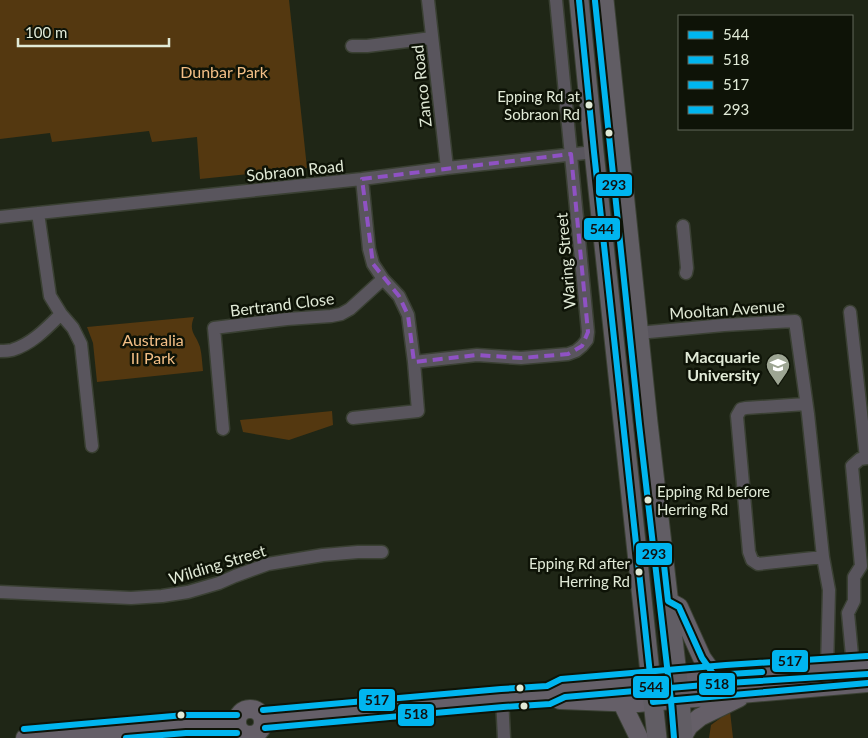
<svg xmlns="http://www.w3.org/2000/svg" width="868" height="738" viewBox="0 0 868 738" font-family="Lato,sans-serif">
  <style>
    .green { fill: #543810 }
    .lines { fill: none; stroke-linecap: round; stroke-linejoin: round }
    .street-casing { stroke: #3a4033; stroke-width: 15 }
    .secondary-casing { stroke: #3a4033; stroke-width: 20 }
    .primary-casing { stroke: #3a4033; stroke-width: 21 }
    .street { stroke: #59555d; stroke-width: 12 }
    .secondary { stroke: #655f68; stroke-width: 18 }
    .primary { stroke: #615d64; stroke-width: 19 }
    .bus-1-casing { stroke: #0e1307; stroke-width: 10 }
    .bus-2-casing { stroke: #0e1307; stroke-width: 10 }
    .bus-3-casing { stroke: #0e1307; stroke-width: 10 }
    .bus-4-casing { stroke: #0e1307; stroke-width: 10 }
    .bus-1 { stroke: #00b5ef; stroke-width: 6 }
    .bus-2 { stroke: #00b5ef; stroke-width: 6 }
    .bus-3 { stroke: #00b5ef; stroke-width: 6 }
    .bus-4 { stroke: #00b5ef; stroke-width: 6 }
    .marked { fill: none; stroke: #8f52c4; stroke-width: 4; stroke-dasharray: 10 6; stroke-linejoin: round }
    .bus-dot { fill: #e1ead7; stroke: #0e1307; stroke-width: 2 }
    .labels { text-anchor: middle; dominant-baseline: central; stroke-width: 5; stroke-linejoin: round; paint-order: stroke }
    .bus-label { font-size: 15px; fill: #e1ead7; stroke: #0e1307; text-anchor: end }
    .park-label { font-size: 16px; fill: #f3bf86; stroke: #0e1307 }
    .street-label { font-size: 16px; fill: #e1ead7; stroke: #0e1307 }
    .poi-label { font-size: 16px; font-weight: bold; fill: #e1ead7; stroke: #0e1307; text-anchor: end }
    .line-badge { stroke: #0e1307; stroke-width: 2 }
    .pale-badge-label { font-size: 14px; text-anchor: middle; font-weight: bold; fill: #111 }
  </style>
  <rect width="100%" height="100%" fill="#1f2616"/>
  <!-- green -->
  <path class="green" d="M0,0H289L307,168L200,179L197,137L152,142L149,131L52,142L50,133L0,139Z
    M194,317C188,332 196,334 200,347C202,355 202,363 203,371L97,382L93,343L87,327Z
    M332,411L333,425L289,440L243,432L240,420Z
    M730,711L733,738H709L711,725Z"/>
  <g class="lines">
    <!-- street casing -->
    <g class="street-casing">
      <path id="street" d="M428,0L447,168
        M352,46H367L432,38
        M38,213L50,296L61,314L73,328L81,344L92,446
        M0,217L362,179L447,168L594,152
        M683,226L687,268L686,273
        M850,312L866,458
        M638,333L724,325L795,321L808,414L823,557L829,590L827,668
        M0,351C4,351 8,351 12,350C32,344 47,328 61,314
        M414,362L477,355L521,358L568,354L576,351L582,346L587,340L588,332L556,0
        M806,404L746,408L741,409L737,416L749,552L752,560L758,564L823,557
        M353,418L418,411L414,362L408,315L399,296L383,279L373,264L369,249L362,179
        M223,429L214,328L287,319L331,316L341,314L350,309L383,279
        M0,592L131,598L162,596L188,592L219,583L235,576L268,564L323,555L358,552H382
        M853,666L848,613L854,601V577L861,566L852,466L860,459L868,458
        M502,698L504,738
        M253,735L254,738"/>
    </g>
    <!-- secondary casing -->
    <g class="secondary-casing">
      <path id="secondary" d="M668,601L679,607L702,658L714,675
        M549,695L560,700L638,703L868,683
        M622,703L639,738
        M237 722a13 13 0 1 1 26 0a13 13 0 1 1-26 0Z
        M264,719L502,698L549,695L562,688L727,674L868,665
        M683,736L689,726L700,717L739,698
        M25,738L186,724H237"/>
    </g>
    <!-- primary casing -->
    <g class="primary-casing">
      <path id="primary" d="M579,0L594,152L657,738
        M604,0L648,423L680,700L683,738"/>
    </g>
    <!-- street -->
    <use href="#street" class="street"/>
    <!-- secondary -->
    <use href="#secondary" class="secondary"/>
    <!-- primary -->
    <use href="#primary" class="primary"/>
    <!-- bus-1 casing -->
    <g class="bus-1-casing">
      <path id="bus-1" d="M579,0L594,152L653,702L868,683
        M662,547L668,601L679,607L702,658L714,675L762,672"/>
    </g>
    <!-- bus-2 casing -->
    <g class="bus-2-casing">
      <path id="bus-2" d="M265,728L503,707L550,704L565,697L728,683L868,674
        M126,738L186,733H237"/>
    </g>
    <!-- bus-3 casing -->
    <g class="bus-3-casing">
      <path id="bus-3" d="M263,710L501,689L547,686L561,679L726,665L867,656
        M24,729L185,715H237"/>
    </g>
    <!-- bus-4 casing -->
    <g class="bus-4-casing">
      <path id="bus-4" d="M595,1L639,424L671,701L674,738"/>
    </g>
    <!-- bus-1 -->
    <use href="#bus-1" class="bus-1"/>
    <!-- bus-2 -->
    <use href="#bus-2" class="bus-2"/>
    <!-- bus-3 -->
    <use href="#bus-3" class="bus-3"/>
    <!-- bus-4 -->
    <use href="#bus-4" class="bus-4"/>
  </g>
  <!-- marked area -->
  <path class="marked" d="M571,154L588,332L582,346L568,354L521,358L477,355L414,362L408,315L399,296L373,264L362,179Z"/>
  <!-- icons -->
  <defs>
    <g id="university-pin" transform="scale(1.25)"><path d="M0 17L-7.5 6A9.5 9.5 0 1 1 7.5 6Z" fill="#9da593" stroke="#0e1307"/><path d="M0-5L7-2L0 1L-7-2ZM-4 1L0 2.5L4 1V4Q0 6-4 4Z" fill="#fff"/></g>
  </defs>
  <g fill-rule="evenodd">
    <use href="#university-pin" x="778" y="365"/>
  </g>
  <!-- markers -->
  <g class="bus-dot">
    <circle cx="589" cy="105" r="4.5"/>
    <circle cx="609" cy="133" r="4.5"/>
    <circle cx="648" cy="500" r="4.5"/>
    <circle cx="639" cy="572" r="4.5"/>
    <circle cx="520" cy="688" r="4.5"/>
    <circle cx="524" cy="706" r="4.5"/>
    <circle cx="181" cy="715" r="4.5"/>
  </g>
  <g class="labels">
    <!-- bus labels -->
    <g class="bus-label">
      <text x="580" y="96">Epping Rd at<tspan x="580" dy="18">Sobraon Rd</tspan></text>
      <text x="657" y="491" text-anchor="start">Epping Rd before<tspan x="657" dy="18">Herring Rd</tspan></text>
      <text x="630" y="563">Epping Rd after<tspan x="630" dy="18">Herring Rd</tspan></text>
    </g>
    <!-- park labels -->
    <g class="park-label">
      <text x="224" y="71">Dunbar Park</text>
      <text x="153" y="339">Australia<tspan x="153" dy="18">II Park</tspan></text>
    </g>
    <!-- street labels -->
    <g class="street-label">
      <text transform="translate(421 86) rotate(-96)">Zanco Road</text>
      <text transform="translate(295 170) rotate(-6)">Sobraon Road</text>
      <text transform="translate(565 261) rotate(-95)">Waring Street</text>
      <text transform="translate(282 304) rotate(-7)">Bertrand Close</text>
      <text transform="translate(727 309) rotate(-4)">Mooltan Avenue</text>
      <text transform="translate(217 564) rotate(-17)">Wilding Street</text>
    </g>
    <!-- poi labels -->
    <g class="poi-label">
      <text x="760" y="356">Macquarie<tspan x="760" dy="18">University</tspan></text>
    </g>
  </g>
  <g class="line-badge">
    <rect x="595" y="173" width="38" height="24" rx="5" fill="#00b5ef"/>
    <rect x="583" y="217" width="38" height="24" rx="5" fill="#00b5ef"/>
    <rect x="635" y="542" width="38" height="24" rx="5" fill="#00b5ef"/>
    <rect x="771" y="649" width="38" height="24" rx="5" fill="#00b5ef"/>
    <rect x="698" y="672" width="38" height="24" rx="5" fill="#00b5ef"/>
    <rect x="632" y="675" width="38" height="24" rx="5" fill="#00b5ef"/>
    <rect x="358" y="688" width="38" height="24" rx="5" fill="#00b5ef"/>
    <rect x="397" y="703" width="38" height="24" rx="5" fill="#00b5ef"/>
  </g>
  <g class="pale-badge-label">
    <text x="614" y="190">293</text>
    <text x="602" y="234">544</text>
    <text x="654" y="559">293</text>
    <text x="790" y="666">517</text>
    <text x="717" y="689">518</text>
    <text x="651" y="692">544</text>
    <text x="377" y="705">517</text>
    <text x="416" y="719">518</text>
  </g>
  <!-- legend -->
  <rect x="678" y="15" width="175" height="115" fill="#0e1307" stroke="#62695a"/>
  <rect x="688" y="31" width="25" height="8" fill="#00b5ef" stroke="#62695a"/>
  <text x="723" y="40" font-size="15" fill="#e1ead7">544</text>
  <rect x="688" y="56" width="25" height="8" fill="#00b5ef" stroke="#62695a"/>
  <text x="723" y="65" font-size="15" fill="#e1ead7">518</text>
  <rect x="688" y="81" width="25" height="8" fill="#00b5ef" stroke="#62695a"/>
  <text x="723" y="90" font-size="15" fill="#e1ead7">517</text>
  <rect x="688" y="106" width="25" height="8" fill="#00b5ef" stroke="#62695a"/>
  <text x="723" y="115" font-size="15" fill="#e1ead7">293</text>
  <!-- scale -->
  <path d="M18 38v8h151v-8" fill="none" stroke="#e1ead7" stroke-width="2.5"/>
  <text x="25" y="38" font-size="15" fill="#e1ead7" stroke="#0e1307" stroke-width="4" paint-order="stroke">100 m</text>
</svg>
